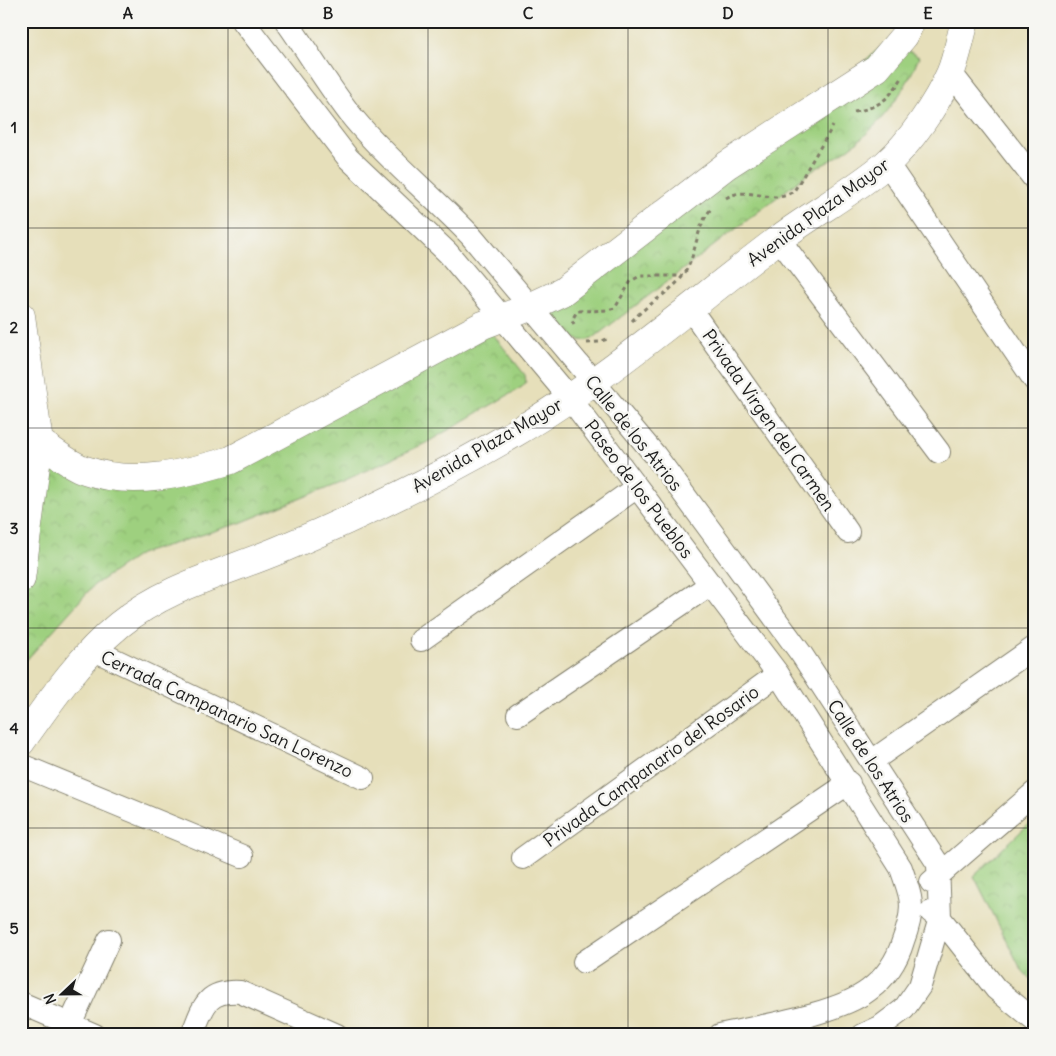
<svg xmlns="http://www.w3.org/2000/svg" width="1056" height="1056" viewBox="0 0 1056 1056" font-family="Delius,sans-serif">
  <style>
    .park { fill: url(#park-crowns); stroke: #5d764e }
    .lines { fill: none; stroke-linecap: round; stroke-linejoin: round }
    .minor-casing { stroke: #817e6b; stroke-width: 24 }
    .tertiary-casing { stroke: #817e6b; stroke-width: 29 }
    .path { stroke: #817e6b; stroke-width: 3; stroke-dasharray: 4 4; stroke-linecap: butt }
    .minor { stroke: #fff; stroke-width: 22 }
    .tertiary { stroke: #fff; stroke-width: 28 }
    .grid { fill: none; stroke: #1c1c1c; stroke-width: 1; stroke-opacity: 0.55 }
    .labels { text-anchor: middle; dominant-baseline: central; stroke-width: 5; stroke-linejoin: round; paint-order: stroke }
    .street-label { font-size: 18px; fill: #1c1c1c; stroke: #f6f6f2 }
    .neatline { fill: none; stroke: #1c1c1c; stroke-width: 2 }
    .grid-label { font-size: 16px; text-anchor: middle; font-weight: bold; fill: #1c1c1c }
  </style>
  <defs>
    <pattern id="park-crowns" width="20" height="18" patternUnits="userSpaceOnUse" patternTransform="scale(1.25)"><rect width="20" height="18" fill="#9ed07f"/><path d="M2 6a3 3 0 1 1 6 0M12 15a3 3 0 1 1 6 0" fill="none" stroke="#88b26d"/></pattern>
  </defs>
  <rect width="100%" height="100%" fill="#f6f6f2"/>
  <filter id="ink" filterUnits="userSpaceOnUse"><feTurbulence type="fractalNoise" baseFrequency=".02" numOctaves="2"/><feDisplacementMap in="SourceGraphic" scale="10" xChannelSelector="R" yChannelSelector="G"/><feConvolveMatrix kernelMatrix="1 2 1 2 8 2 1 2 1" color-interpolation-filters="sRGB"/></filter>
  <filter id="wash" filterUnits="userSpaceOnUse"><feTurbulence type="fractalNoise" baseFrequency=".0096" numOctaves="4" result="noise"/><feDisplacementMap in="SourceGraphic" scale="20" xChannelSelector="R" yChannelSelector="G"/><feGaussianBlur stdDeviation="1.12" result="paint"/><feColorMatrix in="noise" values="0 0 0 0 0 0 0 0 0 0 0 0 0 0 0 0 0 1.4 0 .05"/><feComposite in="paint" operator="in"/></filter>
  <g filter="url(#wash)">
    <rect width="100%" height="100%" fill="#e6dfba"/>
    <!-- park -->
    <path class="park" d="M889,40L919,57C900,105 861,148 814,169L592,339C569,346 558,324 547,306L847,76Z
      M482,320L525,375L526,382L522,387L426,443L341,482L240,523L140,554L94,585L21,666V551L45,457L96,477L217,455Z
      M1035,818V984L1021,969L974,876Z"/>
  </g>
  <g filter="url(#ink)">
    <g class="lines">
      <!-- minor casing -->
      <g class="minor-casing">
        <path id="minor" d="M243,21L348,158L448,253L569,397L778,674L901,868C904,877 908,887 910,897C913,911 908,928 903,941C897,961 885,978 869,990C838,1014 760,1026 720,1035
          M286,21C309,53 329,88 354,119C389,161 433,196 471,236L655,455L711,531L802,655L938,864L940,918L920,986L904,1009L880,1027L863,1035
          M951,73L1035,180
          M887,163L1035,381
          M779,239L939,452
          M689,307L848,532
          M421,640L637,487
          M92,649L363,778
          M518,715L711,584
          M872,761L1035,647
          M21,765L242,856
          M523,858L778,674
          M931,882L1035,792
          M931,912L940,918L996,989L1035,1021
          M584,962L849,783
          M21,1003L95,1035
          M65,1035L109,940
          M192,1035C203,1007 206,990 240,992L337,1035"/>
      </g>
      <!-- tertiary casing -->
      <g class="tertiary-casing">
        <path id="tertiary" d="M21,316L39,442L21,579
          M39,442C54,451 69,465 85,470C132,487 185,474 231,460L483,325L530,307L562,292L727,165L877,68L904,36L911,21
          M21,742C51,700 79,658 119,625C167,586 224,573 279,550C360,516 440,477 515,433C608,378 690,306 776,241C812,214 853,192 886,164C910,143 937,103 950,74C957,58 960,38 965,21"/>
      </g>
      <!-- path -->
      <path class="path" d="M854,112C879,107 888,100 902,78
        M726,198C748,184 774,207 794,191L833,126
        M632,321C647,304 674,290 684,274C697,255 695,228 711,209
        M574,324L572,320L577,311C590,310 602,312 615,308L631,281L640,276H683
        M587,343L599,342L610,338"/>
      <!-- minor -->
      <use href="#minor" class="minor"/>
      <!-- tertiary -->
      <use href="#tertiary" class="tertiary"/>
    </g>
  </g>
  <!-- grid -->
  <path class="grid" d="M228,21V1035M428,21V1035M628,21V1035M828,21V1035M21,228H1035M21,428H1035M21,628H1035M21,828H1035"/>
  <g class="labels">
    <!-- street labels -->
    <g class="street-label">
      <text transform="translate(818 212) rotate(-36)">Avenida Plaza Mayor</text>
      <text transform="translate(769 420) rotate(55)">Privada Virgen del Carmen</text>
      <text transform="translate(634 433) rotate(51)">Calle de los Atrios</text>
      <text transform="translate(487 445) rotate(-30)">Avenida Plaza Mayor</text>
      <text transform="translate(639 489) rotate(53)">Paseo de los Pueblos</text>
      <text transform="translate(227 714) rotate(25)">Cerrada Campanario San Lorenzo</text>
      <text transform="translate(871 761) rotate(57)">Calle de los Atrios</text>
      <text transform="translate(651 766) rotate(-36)">Privada Campanario del Rosario</text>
    </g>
  </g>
  <!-- margin -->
  <rect width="1056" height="1056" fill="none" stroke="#f6f6f2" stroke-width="55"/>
  <!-- north arrow -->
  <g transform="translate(62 994) rotate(248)" stroke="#f6f6f2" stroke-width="4" paint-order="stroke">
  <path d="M0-4L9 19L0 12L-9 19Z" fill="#1c1c1c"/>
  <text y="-8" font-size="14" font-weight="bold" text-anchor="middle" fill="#1c1c1c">N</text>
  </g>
  <rect x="28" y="28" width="1000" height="1000" class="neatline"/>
  <g class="grid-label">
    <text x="128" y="19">A</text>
    <text x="328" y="19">B</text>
    <text x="528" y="19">C</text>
    <text x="728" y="19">D</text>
    <text x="928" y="19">E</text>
    <text x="14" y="133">1</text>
    <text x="14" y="333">2</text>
    <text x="14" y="534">3</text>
    <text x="14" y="734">4</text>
    <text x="14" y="934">5</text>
  </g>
</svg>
